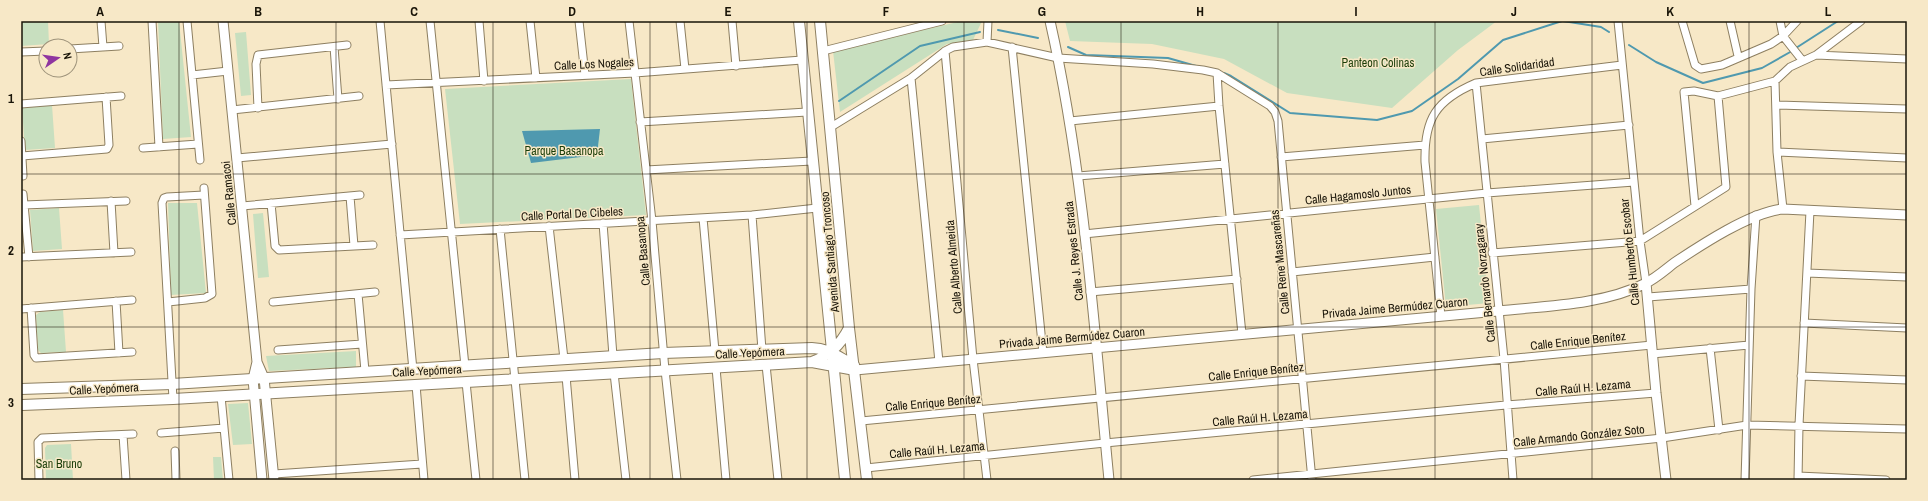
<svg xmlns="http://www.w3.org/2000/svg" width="1928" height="501" viewBox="0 0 1928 501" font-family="'Archivo Narrow',sans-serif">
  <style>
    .green { fill: #c8dfbf }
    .water { fill: #4f99af }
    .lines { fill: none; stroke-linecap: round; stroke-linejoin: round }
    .stream { stroke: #4f99af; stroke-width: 2 }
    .minor-casing { stroke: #8d7f61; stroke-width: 9 }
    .tertiary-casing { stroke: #8d7f61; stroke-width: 11 }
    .secondary-casing { stroke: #8d7f61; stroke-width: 12 }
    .minor { stroke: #fff; stroke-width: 7 }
    .tertiary { stroke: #fff; stroke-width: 9 }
    .secondary { stroke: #fff; stroke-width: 10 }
    .grid { fill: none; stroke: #191408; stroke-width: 1; stroke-opacity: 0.55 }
    .labels { text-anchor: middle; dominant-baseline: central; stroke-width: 3; stroke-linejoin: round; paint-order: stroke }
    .park-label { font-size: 12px; fill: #1b3d08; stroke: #f7e8c7 }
    .street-label { font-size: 12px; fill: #191408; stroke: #f7e8c7 }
    .neatline { fill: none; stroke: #191408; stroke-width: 1.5 }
    .grid-label { font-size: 13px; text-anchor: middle; font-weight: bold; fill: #191408 }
  </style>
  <rect width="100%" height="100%" fill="#f7e8c7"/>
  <!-- green -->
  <path class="green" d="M21,21H48L49,44L21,46Z
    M158,21H179L191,137L163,139Z
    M962,21H982L973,40L947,44L840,112L833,51Z
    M1065,21H1497L1458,50L1392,108L1287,93L1224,59L1152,44L1070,41Z
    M246,32L251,95L241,96L235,33Z
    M631,79L646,215L460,224L445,89Z
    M52,105L55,148L25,150L22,108Z
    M168,203H197L206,293L171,295Z
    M1479,205L1489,303L1446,307L1436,209Z
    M59,208L62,249L33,251L30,210Z
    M263,213L269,277L258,278L253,214Z
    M63,310L66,352L41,353L38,350L36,315L40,312Z
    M356,351V367L269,371L266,356Z
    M248,403L252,444L233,445L228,404Z
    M71,444L73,480H46L45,448L47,445Z
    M213,457H221L223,480H214Z"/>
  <!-- water -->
  <path class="water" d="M600,129L597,155L531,163L522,131Z"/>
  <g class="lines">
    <!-- stream -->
    <path class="stream" d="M1563,21L1601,27L1609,32
      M998,30L1038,38
      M1629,45L1656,62L1703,83L1762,68L1792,51
      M1068,47L1086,55L1168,58L1196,66
      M1796,48L1838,21
      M1224,73L1231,76L1290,113L1377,120L1412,111L1458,79L1503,40L1562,21
      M839,101L920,46L980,32"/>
    <!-- minor casing -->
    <g class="minor-casing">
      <path id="minor" d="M101,21L103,47
        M152,21L159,147
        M187,21L200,160
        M380,21L413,370
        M430,21L465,366
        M479,21L484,81
        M530,21L536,78
        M579,21L585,75
        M629,21L652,221L665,370L677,480
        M680,21L685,69
        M732,21L736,66
        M1618,21L1640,241L1646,283
        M1682,21L1695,65L1701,69L1722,65L1771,44L1783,36L1797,21
        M1730,21L1738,56
        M1780,21L1783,36L1802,60
        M987,42L988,21
        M334,47L338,99
        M1012,47L1043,353
        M70,49L119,46
        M823,51L942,21
        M945,51L973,359L987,480
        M21,52L46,51
        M1816,55L1861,21
        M1217,73L1219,106L1242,334
        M192,75L228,71
        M911,78L939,362
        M1476,83L1504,359L1513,480
        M386,85L635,73L802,60
        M21,104L121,96
        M1776,105L1907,109
        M258,108L256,64L258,55L347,45
        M232,110L359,96
        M1070,121L1219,106
        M640,122L807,112
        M831,127L911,78L945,51L953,47L987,42L1058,58L1153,64L1203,70L1217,73L1270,106L1275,112L1278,121L1312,480
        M1482,139L1629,125
        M21,141L23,176
        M143,148L198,144
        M1777,152L1907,158
        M22,156L107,149L109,145L106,97
        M1281,157L1425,145
        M237,158L392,144
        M646,170L812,161
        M1078,176L1225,164
        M23,194L29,257
        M350,196L354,246
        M111,201L114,253
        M271,203L275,246L279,250L373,245
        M24,205L126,201
        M242,206L360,195
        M1695,206L1684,92L1694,91L1718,96L1775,81
        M1783,209L1777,152L1775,81L1790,67L1816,55L1907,59
        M752,215L762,350
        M703,218L715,351
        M603,223L613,356
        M549,226L564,359
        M500,229L525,480
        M1084,234L1487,193L1634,182
        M400,235L752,215L817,208
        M1492,253L1640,241L1726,187L1718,96
        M21,257L131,252
        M1292,272L1435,257
        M1807,273L1907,277
        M1090,292L1237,279
        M358,294L365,371
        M1648,297L1751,289
        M116,301L119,353
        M168,302L205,298L212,294L204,188
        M273,302L375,292
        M31,308L34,355L36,358L132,352
        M21,309L132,300
        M1441,316L1425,162C1424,119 1436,100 1476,83L1622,65
        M1804,323L1907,328
        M1710,348L1719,430
        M278,350L362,344
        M1652,354L1749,345
        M766,365L778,480
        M716,368L726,480
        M614,373L626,480
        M566,376L575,480
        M1801,376L1907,380
        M466,382L476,480
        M416,385L424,480
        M221,396L229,480
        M173,399L162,203L164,198L167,197L204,195
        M861,421L1652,345
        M161,433L224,428
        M123,435L126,480
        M175,451L176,480
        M866,468L1105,443L1506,405L1656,393
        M274,474L422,464
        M1798,476L1886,480
        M39,480L38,442L42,438L133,434
        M1253,480L1662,438L1747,425L1907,429
        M1745,480L1751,289L1756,215
        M1798,480L1799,425L1810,211"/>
    </g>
    <!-- tertiary casing -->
    <g class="tertiary-casing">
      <path id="tertiary" d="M223,21L257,362L264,378L274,480
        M1050,21C1084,172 1094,326 1109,480
        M1646,283L1656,393L1666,480
        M257,362L253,379L262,480
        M855,370L1498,311C1544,306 1603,305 1644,284C1655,279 1665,270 1674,263C1701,245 1751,212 1783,209L1907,215"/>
    </g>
    <!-- secondary casing -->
    <g class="secondary-casing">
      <path id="secondary" d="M799,21L845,480
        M820,21L849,328L867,480
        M812,362C829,356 841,344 849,328
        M21,389L172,384L663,353L812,348C829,348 839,358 854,365
        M22,405L173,399L812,362L855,370"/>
    </g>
    <!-- minor -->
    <use href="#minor" class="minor"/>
    <!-- tertiary -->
    <use href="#tertiary" class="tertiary"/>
    <!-- secondary -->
    <use href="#secondary" class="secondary"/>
  </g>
  <!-- grid -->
  <path class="grid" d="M179,21V480M336,21V480M493,21V480M650,21V480M807,21V480M964,21V480M1121,21V480M1278,21V480M1435,21V480M1592,21V480M1749,21V480M21,174H1907M21,327H1907"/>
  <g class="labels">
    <!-- park labels -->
    <g class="park-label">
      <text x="1378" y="63">Panteon Colinas</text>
      <text x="564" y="151">Parque Basanopa</text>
      <text x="59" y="464">San Bruno</text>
    </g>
    <!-- street labels -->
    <g class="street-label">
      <text transform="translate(594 64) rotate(-3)">Calle Los Nogales</text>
      <text transform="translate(1517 67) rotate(-8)">Calle Solidaridad</text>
      <text transform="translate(229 193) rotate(-96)">Calle Ramacoi</text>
      <text transform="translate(1358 195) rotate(-6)">Calle Hagamoslo Juntos</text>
      <text transform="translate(572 214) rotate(-3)">Calle Portal De Cibeles</text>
      <text transform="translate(643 251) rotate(-95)">Calle Basanopa</text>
      <text transform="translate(1074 251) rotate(-96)">Calle J. Reyes Estrada</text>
      <text transform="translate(830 252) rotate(-95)">Avenida Santiago Troncoso</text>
      <text transform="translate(1630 252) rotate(-96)">Calle Humberto Escobar</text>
      <text transform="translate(1280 262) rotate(-96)">Calle Rene Mascareñas</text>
      <text transform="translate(954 267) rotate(-95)">Calle Alberto Almeida</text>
      <text transform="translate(1485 283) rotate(-96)">Calle Bernardo Norzagaray</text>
      <text transform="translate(1395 308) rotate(-5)">Privada Jaime Bermúdez Cuaron</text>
      <text transform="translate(1072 338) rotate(-5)">Privada Jaime Bermúdez Cuaron</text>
      <text transform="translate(1578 341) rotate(-6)">Calle Enrique Benítez</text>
      <text transform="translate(750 353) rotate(-3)">Calle Yepómera</text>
      <text transform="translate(427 371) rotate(-3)">Calle Yepómera</text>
      <text transform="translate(1256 372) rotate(-6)">Calle Enrique Benítez</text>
      <text transform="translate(1583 388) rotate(-5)">Calle Raúl H. Lezama</text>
      <text transform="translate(104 389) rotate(-3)">Calle Yepómera</text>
      <text transform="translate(933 403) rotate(-5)">Calle Enrique Benítez</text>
      <text transform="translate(1260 418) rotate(-5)">Calle Raúl H. Lezama</text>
      <text transform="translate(1579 436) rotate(-6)">Calle Armando González Soto</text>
      <text transform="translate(937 450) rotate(-5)">Calle Raúl H. Lezama</text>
    </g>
  </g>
  <!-- border -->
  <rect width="1928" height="501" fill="none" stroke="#f7e8c7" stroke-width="44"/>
  <!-- north arrow -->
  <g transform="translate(58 58) rotate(77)"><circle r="19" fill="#f7e8c7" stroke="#9e937b"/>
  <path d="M0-3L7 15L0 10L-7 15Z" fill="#8f35a0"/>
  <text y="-6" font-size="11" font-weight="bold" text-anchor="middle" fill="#191408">N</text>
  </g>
  <rect x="22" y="22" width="1884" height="457" class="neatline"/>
  <g class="grid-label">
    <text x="100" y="16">A</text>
    <text x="258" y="16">B</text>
    <text x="414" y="16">C</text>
    <text x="572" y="16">D</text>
    <text x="728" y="16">E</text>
    <text x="886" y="16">F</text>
    <text x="1042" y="16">G</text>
    <text x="1200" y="16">H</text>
    <text x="1356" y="16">I</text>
    <text x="1514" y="16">J</text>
    <text x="1670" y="16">K</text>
    <text x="1828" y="16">L</text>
    <text x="11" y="103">1</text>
    <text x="11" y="255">2</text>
    <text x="11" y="407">3</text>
  </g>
</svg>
